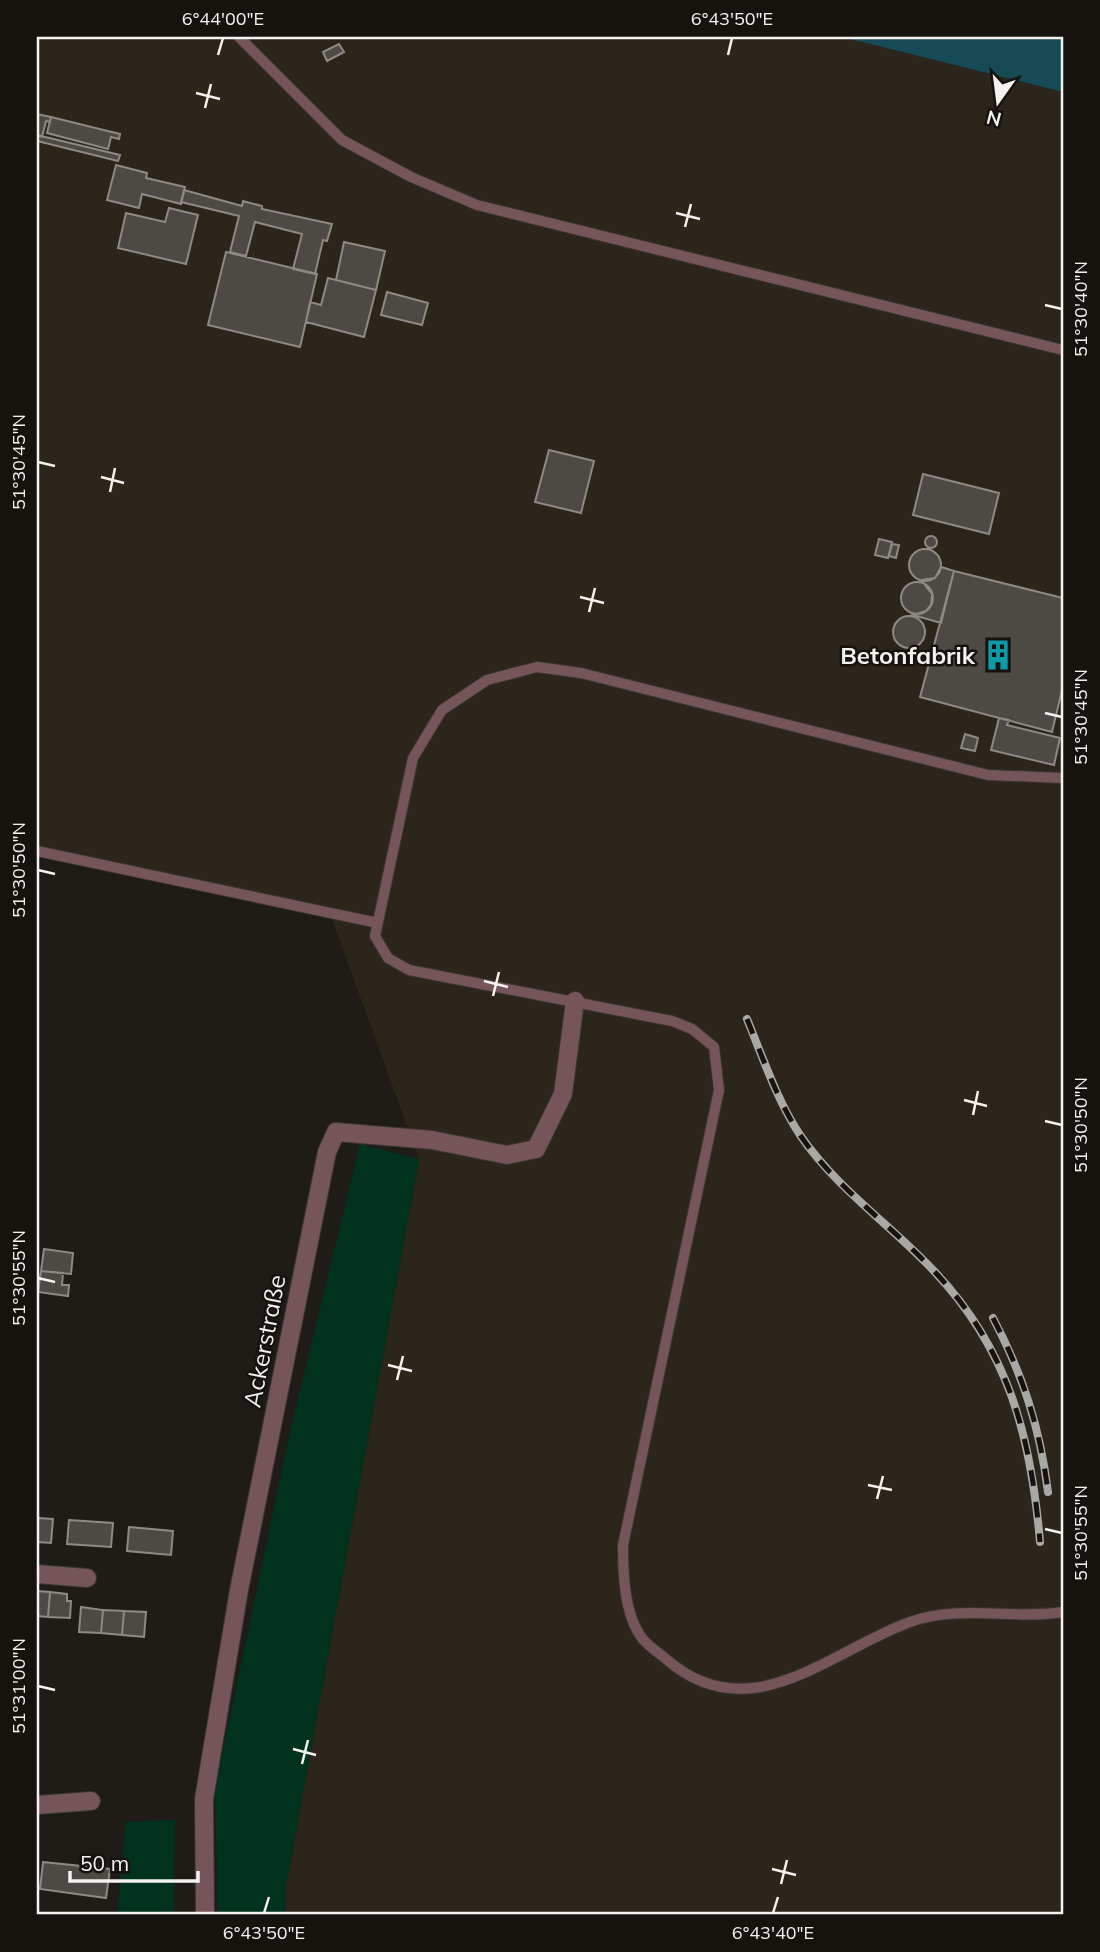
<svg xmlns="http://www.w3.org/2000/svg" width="1100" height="1952" viewBox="0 0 1100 1952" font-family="Mulish,sans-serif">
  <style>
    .built { fill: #2b251b }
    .green { fill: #00321e }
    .water { fill: #164b56 }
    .building { fill: #4d4945; stroke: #8d8984; stroke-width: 2 }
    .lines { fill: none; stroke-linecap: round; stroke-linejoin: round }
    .lane-casing { stroke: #393632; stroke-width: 12 }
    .street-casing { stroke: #393632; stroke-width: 20 }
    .lane { stroke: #755559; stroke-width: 10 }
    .street { stroke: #755559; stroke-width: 18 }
    .rail-casing { stroke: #aaa8a4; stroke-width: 8 }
    .rail { stroke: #16130f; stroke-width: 5; stroke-dasharray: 16; stroke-linecap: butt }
    .ticks { fill: none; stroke: #f4f2ef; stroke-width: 2.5 }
    .labels { text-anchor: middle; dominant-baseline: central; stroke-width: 5; stroke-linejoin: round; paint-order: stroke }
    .poi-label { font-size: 24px; font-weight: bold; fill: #f4f2ef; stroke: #16130f; text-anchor: end }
    .street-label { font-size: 24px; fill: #f4f2ef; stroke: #16130f }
    .neatline { fill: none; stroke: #f4f2ef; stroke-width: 2.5 }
    .ticks-label { font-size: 18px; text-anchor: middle; fill: #f4f2ef }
  </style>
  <rect width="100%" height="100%" fill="#1f1c18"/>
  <!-- built -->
  <path class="built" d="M37,37H842L1063,92V1915H285L286,1886L419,1159L332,919L37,850Z"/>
  <!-- green -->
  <path class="green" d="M360,1144L419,1159L286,1886L285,1915H218L215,1789L289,1436Z
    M175,1820L174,1915H117L126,1822Z"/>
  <!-- water -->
  <path class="water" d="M842,37H1063V92Z"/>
  <!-- building -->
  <path class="building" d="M339,44L344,52L327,61L323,52Z
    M37,114L51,117L50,122L46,121L42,137L37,135Z
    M51,117L120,134L119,139L111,137L108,149L47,133Z
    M37,135L120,155L118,161L37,141Z
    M116,165L147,173L146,178L185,187L181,204L142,194L139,208L107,200Z
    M184,190L242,206L243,201L262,206V209L332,224L327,241L323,240L315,274L293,269L302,234L255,222L246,256L230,252L239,216L181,202Z
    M169,208L198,215L186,264L118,248L126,213L165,222Z
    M344,242L385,251L376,290L336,280Z
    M226,252L317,274L300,347L208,325Z
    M328,278L376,290L364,337L306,322L310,302L321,305Z
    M387,292L428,303L422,325L381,315Z
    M549,450L594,461L581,513L535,502Z
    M923,474L999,493L989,534L913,515Z
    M925 542a6 6 0 1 1 12 0a6 6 0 1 1-12 0Z
    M879,539L892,542L888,558L875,555Z
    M892,544L899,545L896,558L889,556Z
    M909 565a16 16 0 1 1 32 0a16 16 0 1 1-32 0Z
    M941,567L954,571L941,623L913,615L926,611L931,605L932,594L921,580L935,578Z
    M954,571L1063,598V686L1052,732L920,697Z
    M901 598a16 16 0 1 1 32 0a16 16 0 1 1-32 0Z
    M893 632a16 16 0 1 1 32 0a16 16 0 1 1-32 0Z
    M999,718L1009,720L1007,725L1060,738L1054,765L991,750Z
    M965,734L978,738L975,751L961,748Z
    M44,1249L73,1253L71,1274L41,1271Z
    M41,1271L63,1273L62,1285H69L68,1296L38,1292Z
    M37,1518L53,1519L51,1543L37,1542Z
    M69,1520L113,1523L111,1547L67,1544Z
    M129,1527L173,1531L171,1555L127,1551Z
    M37,1591L50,1592L48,1617L37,1616Z
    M50,1592L67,1594V1601H71L70,1618L48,1617Z
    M81,1607L103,1610L101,1633L79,1632Z
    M103,1610L124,1611L122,1635L101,1633Z
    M124,1611L146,1612L144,1637L122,1635Z
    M43,1862L110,1869L106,1898L40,1889Z"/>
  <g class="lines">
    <!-- lane casing -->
    <g class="lane-casing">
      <path id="lane" d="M239,37L342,140L411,177L477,205L1063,350
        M1063,778L988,775L581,673L537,667L487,680L442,710L413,758L375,936L388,958L409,970L672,1021L692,1029L714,1047L719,1090L623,1545C623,1573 624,1614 642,1638C648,1646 658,1652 666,1659C750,1732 828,1652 910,1622C959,1604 1013,1620 1063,1612
        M37,851L378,923"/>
    </g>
    <!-- street casing -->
    <g class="street-casing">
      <path id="street" d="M37,1574L87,1578
        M37,1805L91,1801
        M205,1915L204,1799L239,1590L327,1152L336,1132L432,1140L507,1155L536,1149L563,1094L575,1001"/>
    </g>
    <!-- lane -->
    <use href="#lane" class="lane"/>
    <!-- street -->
    <use href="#street" class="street"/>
    <!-- rail casing -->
    <g class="rail-casing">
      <path id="rail" d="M747,1019C763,1058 777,1100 800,1135C837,1189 890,1224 934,1271C1009,1350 1031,1437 1040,1542
        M993,1318C1023,1375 1040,1428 1048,1492"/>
    </g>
    <!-- rail -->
    <use href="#rail" class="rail"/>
  </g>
  <!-- ticks -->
  <path class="ticks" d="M218,55L223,38M728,55L732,38M196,93L220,99M205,108L211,84M676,213L700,219M685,227L691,204M1045,305L1062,309M38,462L55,466M101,477L124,483M110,492L115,468M580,597L604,603M589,612L595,588M1045,713L1062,717M38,870L55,874M484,981L508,987M493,996L499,972M964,1100L987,1106M973,1115L978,1091M1045,1121L1062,1125M38,1278L55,1282M388,1365L412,1371M397,1380L403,1356M868,1485L892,1490M877,1499L883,1476M1045,1529L1062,1533M38,1686L55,1690M293,1749L316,1755M302,1764L308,1740M772,1869L796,1875M781,1884L787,1860M264,1913L269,1897M773,1913L778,1897"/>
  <!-- icons -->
  <defs>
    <g id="building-bare" transform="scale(2.415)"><path d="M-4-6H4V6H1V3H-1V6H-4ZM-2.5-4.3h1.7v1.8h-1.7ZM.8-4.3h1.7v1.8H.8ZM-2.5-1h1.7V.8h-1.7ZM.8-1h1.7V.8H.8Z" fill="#0f9aa8" stroke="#16130f" stroke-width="2.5" paint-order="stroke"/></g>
  </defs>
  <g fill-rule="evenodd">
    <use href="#building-bare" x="998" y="655"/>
  </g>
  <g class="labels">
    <!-- poi labels -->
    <g class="poi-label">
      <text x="975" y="655">Betonfabrik</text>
    </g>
    <!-- street labels -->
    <g class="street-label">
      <text transform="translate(264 1341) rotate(-79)">Ackerstraße</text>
    </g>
  </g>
  <!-- border -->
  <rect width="1100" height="1952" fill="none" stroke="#16130f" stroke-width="77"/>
  <!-- north arrow -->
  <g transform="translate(998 102) rotate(194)" stroke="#16130f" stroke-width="5" paint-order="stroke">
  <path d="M0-5L12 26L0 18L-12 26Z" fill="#f4f2ef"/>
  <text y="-10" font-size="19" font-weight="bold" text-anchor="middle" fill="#f4f2ef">N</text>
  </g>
  <!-- scale -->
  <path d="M70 1871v10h128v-10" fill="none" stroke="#f4f2ef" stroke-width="3.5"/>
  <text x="80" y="1871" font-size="21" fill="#f4f2ef" stroke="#16130f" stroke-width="5" paint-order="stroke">50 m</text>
  <rect x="38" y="38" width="1024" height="1875" class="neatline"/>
  <g class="ticks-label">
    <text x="223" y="25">6°44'00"E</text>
    <text x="732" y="25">6°43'50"E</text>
    <text transform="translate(1081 309) rotate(-90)" y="6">51°30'40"N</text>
    <text transform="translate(19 462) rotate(-90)" y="6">51°30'45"N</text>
    <text transform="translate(1081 717) rotate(-90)" y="6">51°30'45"N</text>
    <text transform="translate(19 870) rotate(-90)" y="6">51°30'50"N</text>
    <text transform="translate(1081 1125) rotate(-90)" y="6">51°30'50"N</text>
    <text transform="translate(19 1278) rotate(-90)" y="6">51°30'55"N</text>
    <text transform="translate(1081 1533) rotate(-90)" y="6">51°30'55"N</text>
    <text transform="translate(19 1686) rotate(-90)" y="6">51°31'00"N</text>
    <text x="264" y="1939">6°43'50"E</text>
    <text x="773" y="1939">6°43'40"E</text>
  </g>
</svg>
